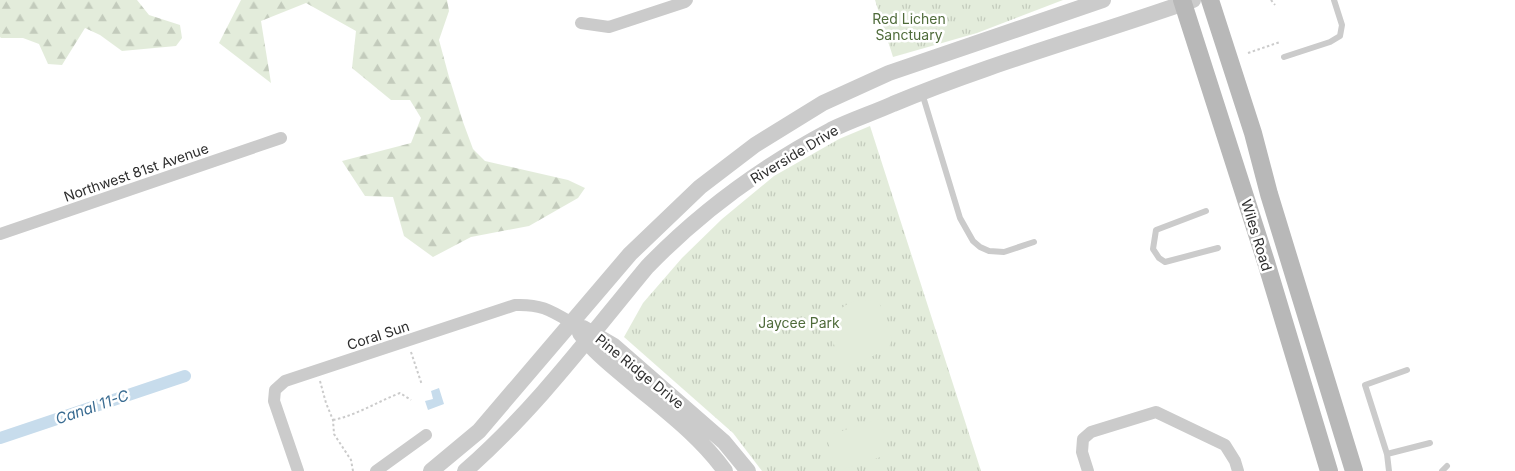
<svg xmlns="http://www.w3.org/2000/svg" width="1515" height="471" viewBox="0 0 1515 471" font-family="Inter,sans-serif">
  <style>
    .grass { fill: url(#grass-tufts) }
    .forest { fill: url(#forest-firs) }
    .pitch { fill: #e3ecdb }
    .water { fill: #c7dcec }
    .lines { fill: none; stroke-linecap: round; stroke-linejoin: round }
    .canal { stroke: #c7dcec; stroke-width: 12 }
    .path { stroke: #cbcbcb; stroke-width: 2; stroke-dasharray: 2.5 2.5; stroke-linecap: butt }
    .service { stroke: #cbcbcb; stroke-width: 6 }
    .minor { stroke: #cbcbcb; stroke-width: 12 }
    .tertiary { stroke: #cbcbcb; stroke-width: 16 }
    .secondary { stroke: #b8b8b8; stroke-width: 18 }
    .labels { text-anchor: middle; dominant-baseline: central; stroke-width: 5; stroke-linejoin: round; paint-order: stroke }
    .park-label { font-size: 14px; fill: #4f6b3a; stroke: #fff }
    .street-label { font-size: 14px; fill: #2e2e2e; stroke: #fff }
    .water-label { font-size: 15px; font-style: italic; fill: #3a6c92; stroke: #fff }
  </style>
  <defs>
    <pattern id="grass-tufts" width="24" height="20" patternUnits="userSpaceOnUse" patternTransform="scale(1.25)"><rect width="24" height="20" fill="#e3ecdb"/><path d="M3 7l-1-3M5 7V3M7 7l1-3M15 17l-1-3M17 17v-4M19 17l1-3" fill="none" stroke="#c3cbbc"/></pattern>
    <pattern id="forest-firs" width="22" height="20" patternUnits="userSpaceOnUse" patternTransform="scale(1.25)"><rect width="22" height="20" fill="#e3ecdb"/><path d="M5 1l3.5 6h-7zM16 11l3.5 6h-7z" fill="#c3cbbc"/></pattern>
  </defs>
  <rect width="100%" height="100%" fill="#fff"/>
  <!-- grass -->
  <path class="grass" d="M875,0H1063L977,33L893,57Z
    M870,126L981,471H762L733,433L624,337L643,303L682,258L722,219L774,176L839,139Z"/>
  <!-- forest -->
  <path class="forest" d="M0,0H137L149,15L180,25L182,38L176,46L122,51L100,35L85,28L62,65L48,64L39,44L23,38H1L0,37Z
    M241,0H447L449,11L439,40L449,77L463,122L473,149L485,161L568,180L585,188L578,198L529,226L471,237L433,257L404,236L393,197L365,196L342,161L411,143L421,118L410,100H391L352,68L356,31L306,3L261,21L271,83L219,43Z"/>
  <!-- pitch -->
  <path class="pitch" d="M864,300L879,302L892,340L888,349L848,367C843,363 840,357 837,351C824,326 835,302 864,300Z
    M879,419L890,454L837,471L826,436Z"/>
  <!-- water -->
  <path class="water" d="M439,388L444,404L428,410L425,401L433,399L431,391Z"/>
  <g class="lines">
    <!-- canal -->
    <path class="canal" d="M0,438L185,376"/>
    <!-- path -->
    <path class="path" d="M1271,0L1275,5
      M1248,53L1280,42
      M411,352L422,385
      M320,381L326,403L333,420L334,434L351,460L353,471
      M333,420C357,415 377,402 400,393L411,400"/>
    <!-- service -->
    <path class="service" d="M1284,57L1330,42L1340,36L1342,25L1334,0
      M922,93L960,218L973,241L980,247L989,251L1004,252L1034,242
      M1206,211L1156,230L1153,249L1159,258L1165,262L1218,248
      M1407,370L1365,385L1387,454L1430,443
      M1387,454L1389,471
      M1442,471L1447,466"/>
    <!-- minor -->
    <path class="minor" d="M581,23L609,27L685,2L687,0
      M0,234L281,138
      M298,471L274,401L275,390L285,381L515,305C541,304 550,310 572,323
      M376,471L426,435
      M1088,471L1082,452L1083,439L1091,432L1156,412L1225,445L1235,461L1238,471"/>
    <!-- tertiary -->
    <path class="tertiary" d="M583,328L614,346L724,442L748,471
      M580,333C593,351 612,366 630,381C663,409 699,435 725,471
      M431,471L479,431L630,254L700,187L755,145L823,103L889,73L1103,0
      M465,471C534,411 589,337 647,267C700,212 763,166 831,130C851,120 873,113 893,104C991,63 1094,35 1193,0"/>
    <!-- secondary -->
    <path class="secondary" d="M1182,0L1266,262L1329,471
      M1210,0L1253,133L1269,194L1354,471"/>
  </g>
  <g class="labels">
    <!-- park labels -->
    <g class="park-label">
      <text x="909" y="18">Red Lichen<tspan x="909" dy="16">Sanctuary</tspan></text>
      <text x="799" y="322">Jaycee Park</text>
    </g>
    <!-- street labels -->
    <g class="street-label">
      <text transform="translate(794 154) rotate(-31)">Riverside Drive</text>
      <text transform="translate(136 172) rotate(-19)">Northwest 81st Avenue</text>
      <text transform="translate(1257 235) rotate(73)">Wiles Road</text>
      <text transform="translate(378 335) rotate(-18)">Coral Sun</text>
      <text transform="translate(640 371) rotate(39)">Pine Ridge Drive</text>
    </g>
    <!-- water labels -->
    <g class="water-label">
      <text transform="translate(92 407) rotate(-19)">Canal 11-C</text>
    </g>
  </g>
</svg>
